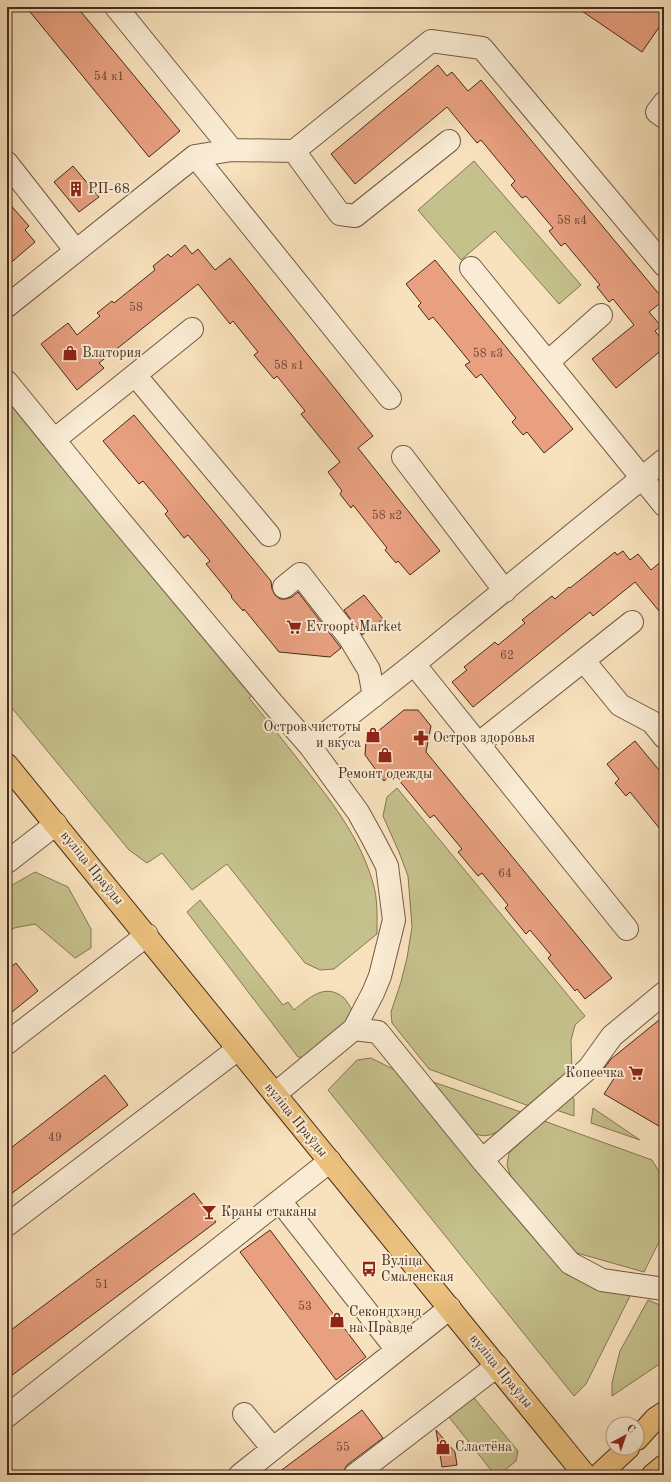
<svg xmlns="http://www.w3.org/2000/svg" width="671" height="1482" viewBox="0 0 671 1482" font-family="'Old Standard TT',serif">
  <style>
    .green { fill: #c5c18c; stroke: #867654 }
    .building { fill: #e8a080; stroke: #462b1d }
    .lines { fill: none; stroke-linecap: round; stroke-linejoin: round }
    .minor-casing { stroke: #725945; stroke-width: 24 }
    .major-casing { stroke: #462b1d; stroke-width: 24 }
    .minor { stroke: #faecd4; stroke-width: 22 }
    .major { stroke: #ecc17e; stroke-width: 22 }
    .labels { text-anchor: middle; dominant-baseline: central; stroke-width: 4; stroke-linejoin: round; paint-order: stroke }
    .number-label { font-size: 12px; fill: #6e4836 }
    .poi-label { font-size: 14px; fill: #462b1d; stroke: #faecd4; text-anchor: start }
    .street-label { font-size: 14px; fill: #462b1d; stroke: #faecd4 }
  </style>
  <rect width="100%" height="100%" fill="#f8e2bd"/>
  <filter id="stains"><feTurbulence type="fractalNoise" baseFrequency=".005" numOctaves="4"/><feColorMatrix values="0 0 0 0 .2 0 0 0 0 .09 0 0 0 0 .02 0 0 0 .5 -.17"/></filter>
  <radialGradient id="worn" r=".72"><stop offset=".6" stop-color="#630" stop-opacity="0"/><stop offset="1" stop-color="#630" stop-opacity=".3"/></radialGradient>
  <!-- green -->
  <path class="green" d="M474,161L581,285L559,304L495,231L461,260L418,210Z
    M7,395L253,695L249,698C266,719 283,740 300,762C330,799 360,837 373,883C378,899 377,918 377,934L334,969L320,970L305,963L227,864L192,890L162,853L147,863L129,850L7,702Z
    M397,788L585,1016L575,1025L571,1040L572,1070L529,1106L429,1069L392,1023L391,1012L401,982L407,958L412,927L408,876L399,852L383,816L387,797Z
    M35,872L68,887L91,929V948L75,958L35,924L14,928L7,934V888Z
    M200,900L283,1005L288,1002L294,1010C309,998 325,982 344,998C347,1001 350,1007 353,1011L350,1021L308,1058L298,1057L187,912Z
    M371,1058L395,1070L567,1275L632,1292L586,1384L574,1396L328,1090L357,1060Z
    M433,1082L521,1112C506,1124 492,1144 472,1132Z
    M570,1093L574,1099V1116L553,1109Z
    M593,1108L640,1140L591,1123Z
    M544,1121L652,1160L664,1180V1232L644,1272L577,1253L564,1243L511,1178L507,1165L509,1153Z
    M648,1300L660,1305L664,1310V1361L612,1396V1383L620,1351Z
    M470,1393L518,1451L516,1461L499,1475H495L445,1412Z"/>
  <!-- building -->
  <path class="building" d="M26,7H77L180,131L149,157Z
    M576,7H664V20L642,52Z
    M438,65L447,76L452,72L468,91L481,80L664,300L649,312L661,326L655,331L664,342V348L616,388L592,359L634,325L613,299L609,302L597,287L600,285L565,243L561,246L549,231L553,228L526,196L522,198L511,185L515,181L481,140L477,143L447,107L355,184L331,154Z
    M73,166L99,197L79,212L54,182Z
    M7,201L29,226L25,230L35,242L7,266Z
    M185,245L192,254L198,249L215,270L230,258L373,436L358,448L440,551L410,575L398,561L396,563L385,550L387,548L353,505L351,508L340,494L342,491L328,472L340,462L301,414L305,411L277,376L274,379L254,355L258,352L233,321L230,324L198,284L99,363L104,368L77,390L41,344L68,323L77,335L100,316L97,313L112,301L114,303L155,270L153,266L168,254L171,257Z
    M435,260L573,429L544,453L527,432L523,435L512,422L516,418L481,374L476,378L465,365L470,362L433,317L429,320L418,306L421,303L406,284Z
    M134,415L271,581L272,589L275,595L280,599H286L292,597L298,592L341,648L330,657L279,652L244,609L243,611L231,597L232,596L206,564L210,561L188,535L184,538L165,514L168,511L143,481L139,484L103,441Z
    M623,551L630,560L638,554L651,570L664,559V617L635,582L593,616L590,612L473,707L452,682L467,670L464,667L495,642L498,645L525,623L522,620L552,596L555,599L569,587L570,588L615,552L617,555Z
    M364,595L383,619L362,635L344,610Z
    M404,710H418L431,726L426,752L612,978L585,999L577,989L575,991L548,958L551,955L530,930L526,934L505,908L508,905L482,873L478,876L458,852L462,849L434,815L430,818L393,773L384,781L365,755L366,741Z
    M635,741L664,776V834L630,792L626,796L615,783L619,779L607,764Z
    M16,963L38,991L7,1016V970Z
    M664,1016V1129L604,1094L615,1077L603,1070L611,1059Z
    M105,1075L128,1105L7,1197V1151Z
    M194,1193L216,1222L7,1379V1333Z
    M270,1230L366,1357L336,1380L240,1252Z
    M362,1410L383,1438L347,1465L343,1472L339,1475H275Z
    M436,1430L455,1452L457,1465L442,1467Z"/>
  <g class="lines">
    <!-- minor casing -->
    <g class="minor-casing">
      <path id="minor" d="M116,7L232,150
        M664,103L657,112L664,117
        M294,151L340,214L355,216L449,141
        M195,156L390,398
        M7,163L76,251
        M471,268L664,505
        M7,306L195,156L232,150L294,151L431,41L482,48L664,265
        M548,362L601,315
        M135,375L192,329
        M7,382L111,510L274,705L310,746L358,812L373,839L387,866L394,920L380,976L373,993L354,1029L275,1094
        M54,440L135,375L269,535
        M403,457L505,591
        M284,587L300,574L349,637L369,670L374,696
        M584,661L620,705L652,722L664,737
        M414,664L627,929
        M478,744L632,622
        M310,746L414,664L664,460
        M7,862L56,824
        M354,1029L378,1032L482,1160L570,1263L602,1280L664,1289
        M7,1043L147,935
        M482,1160L589,1068L612,1036L664,993
        M280,1201L397,1350
        M7,1225L238,1049
        M244,1414L273,1449
        M7,1416L330,1161
        M240,1475L450,1308
        M355,1475L497,1366"/>
    </g>
    <!-- major casing -->
    <g class="major-casing">
      <path id="major" d="M7,765L585,1475
        M637,1439L655,1419L664,1413
        M599,1475L628,1448
        M653,1475L664,1466"/>
    </g>
    <!-- minor -->
    <use href="#minor" class="minor"/>
    <!-- major -->
    <use href="#major" class="major"/>
  </g>
  <!-- icons -->
  <defs>
    <g id="building-bare" transform="scale(1.2)"><path d="M-4-6H4V6H1V3H-1V6H-4ZM-2.5-4.3h1.7v1.8h-1.7ZM.8-4.3h1.7v1.8H.8ZM-2.5-1h1.7V.8h-1.7ZM.8-1h1.7V.8H.8Z" fill="#8f2418" stroke="#faecd4" stroke-width="2.5" paint-order="stroke"/></g>
    <g id="shop-bare" transform="scale(1.2)"><path d="M-5-2.5h2.3a2.7 3.5 0 0 1 5.4 0H5L5.5 6h-11ZM-1.5-2.5h3a1.5 2.3 0 0 0-3 0Z" fill="#8f2418" stroke="#faecd4" stroke-width="2.5" paint-order="stroke"/></g>
    <g id="supermarket-bare" transform="scale(1.2)"><path d="M-6-5.5h2.5l.6 2H6L4.5 2H-2.5L-4.4-4H-6ZM-1.5 3.2a1.3 1.3 0 1 0 .1 0ZM3 3.2a1.3 1.3 0 1 0 .1 0Z" fill="#8f2418" stroke="#faecd4" stroke-width="2.5" paint-order="stroke"/></g>
    <g id="pharmacy-bare" transform="scale(1.2)"><path d="M-2-6h4v4h4v4h-4v4h-4v-4h-4v-4h4Z" fill="#8f2418" stroke="#faecd4" stroke-width="2.5" paint-order="stroke"/></g>
    <g id="bar-bare" transform="scale(1.2)"><path d="M-6-5H6L.8 .8V4.5H3.5V6h-7V4.5H-.8V.8Z" fill="#8f2418" stroke="#faecd4" stroke-width="2.5" paint-order="stroke"/></g>
    <g id="bus-bare" transform="scale(1.2)"><path d="M-5-6H5V4H4V6H2V4H-2V6H-4V4H-5ZM-3.5-4V0h7V-4ZM-3.5 1.2v1.5H-2V1.2ZM2 1.2v1.5H3.5V1.2Z" fill="#8f2418" stroke="#faecd4" stroke-width="2.5" paint-order="stroke"/></g>
  </defs>
  <g fill-rule="evenodd">
    <use href="#building-bare" x="76" y="189"/>
    <use href="#shop-bare" x="70" y="353"/>
    <use href="#supermarket-bare" x="294" y="627"/>
    <use href="#shop-bare" x="373" y="735"/>
    <use href="#pharmacy-bare" x="421" y="738"/>
    <use href="#shop-bare" x="385" y="755"/>
    <use href="#supermarket-bare" x="636" y="1073"/>
    <use href="#bar-bare" x="209" y="1212"/>
    <use href="#bus-bare" x="369" y="1269"/>
    <use href="#shop-bare" x="337" y="1320"/>
    <use href="#shop-bare" x="443" y="1447"/>
  </g>
  <g class="labels">
    <!-- number labels -->
    <g class="number-label">
      <text x="109" y="77">54 к1</text>
      <text x="572" y="221">58 к4</text>
      <text x="136" y="308">58</text>
      <text x="488" y="354">58 к3</text>
      <text x="289" y="366">58 к1</text>
      <text x="387" y="516">58 к2</text>
      <text x="507" y="656">62</text>
      <text x="505" y="874">64</text>
      <text x="55" y="1138">49</text>
      <text x="102" y="1285">51</text>
      <text x="305" y="1307">53</text>
      <text x="343" y="1448">55</text>
    </g>
    <!-- poi labels -->
    <g class="poi-label">
      <text x="88" y="189">РП-68</text>
      <text x="82" y="353">Влатория</text>
      <text x="306" y="627">Evroopt Market</text>
      <text x="361" y="727" text-anchor="end">Остров чистоты<tspan x="361" dy="16">и вкуса</tspan></text>
      <text x="433" y="738">Остров здоровья</text>
      <text x="385" y="774" text-anchor="middle">Ремонт одежды</text>
      <text x="624" y="1073" text-anchor="end">Копеечка</text>
      <text x="221" y="1212">Краны стаканы</text>
      <text x="381" y="1261">Вуліца<tspan x="381" dy="16">Смаленская</tspan></text>
      <text x="349" y="1312">Секондхэнд<tspan x="349" dy="16">на Правде</tspan></text>
      <text x="455" y="1447">Сластёна</text>
    </g>
    <!-- street labels -->
    <g class="street-label">
      <text transform="translate(92 868) rotate(51)">вуліца Праўды</text>
      <text transform="translate(296 1120) rotate(51)">вуліца Праўды</text>
      <text transform="translate(501 1371) rotate(51)">вуліца Праўды</text>
    </g>
  </g>
  <!-- margin -->
  <rect width="671" height="1482" fill="none" stroke="#f8e2bd" stroke-width="24"/>
  <rect x="8" y="8" width="655" height="1466" fill="none" stroke="#462b1d" stroke-width="2"/>
  <rect x="12" y="12" width="647" height="1458" fill="none" stroke="#462b1d"/>
  <!-- north arrow -->
  <g transform="translate(625 1436) rotate(40)"><circle r="19" fill="#faecd4" stroke="#b29f8b"/>
  <path d="M0-3L7 15L0 10L-7 15Z" fill="#8f2418"/>
  <text y="-6" font-size="11" font-weight="bold" text-anchor="middle" fill="#462b1d">С</text>
  </g>
  <rect width="100%" height="100%" filter="url(#stains)"/>
  <rect width="100%" height="100%" fill="url(#worn)"/>
</svg>
